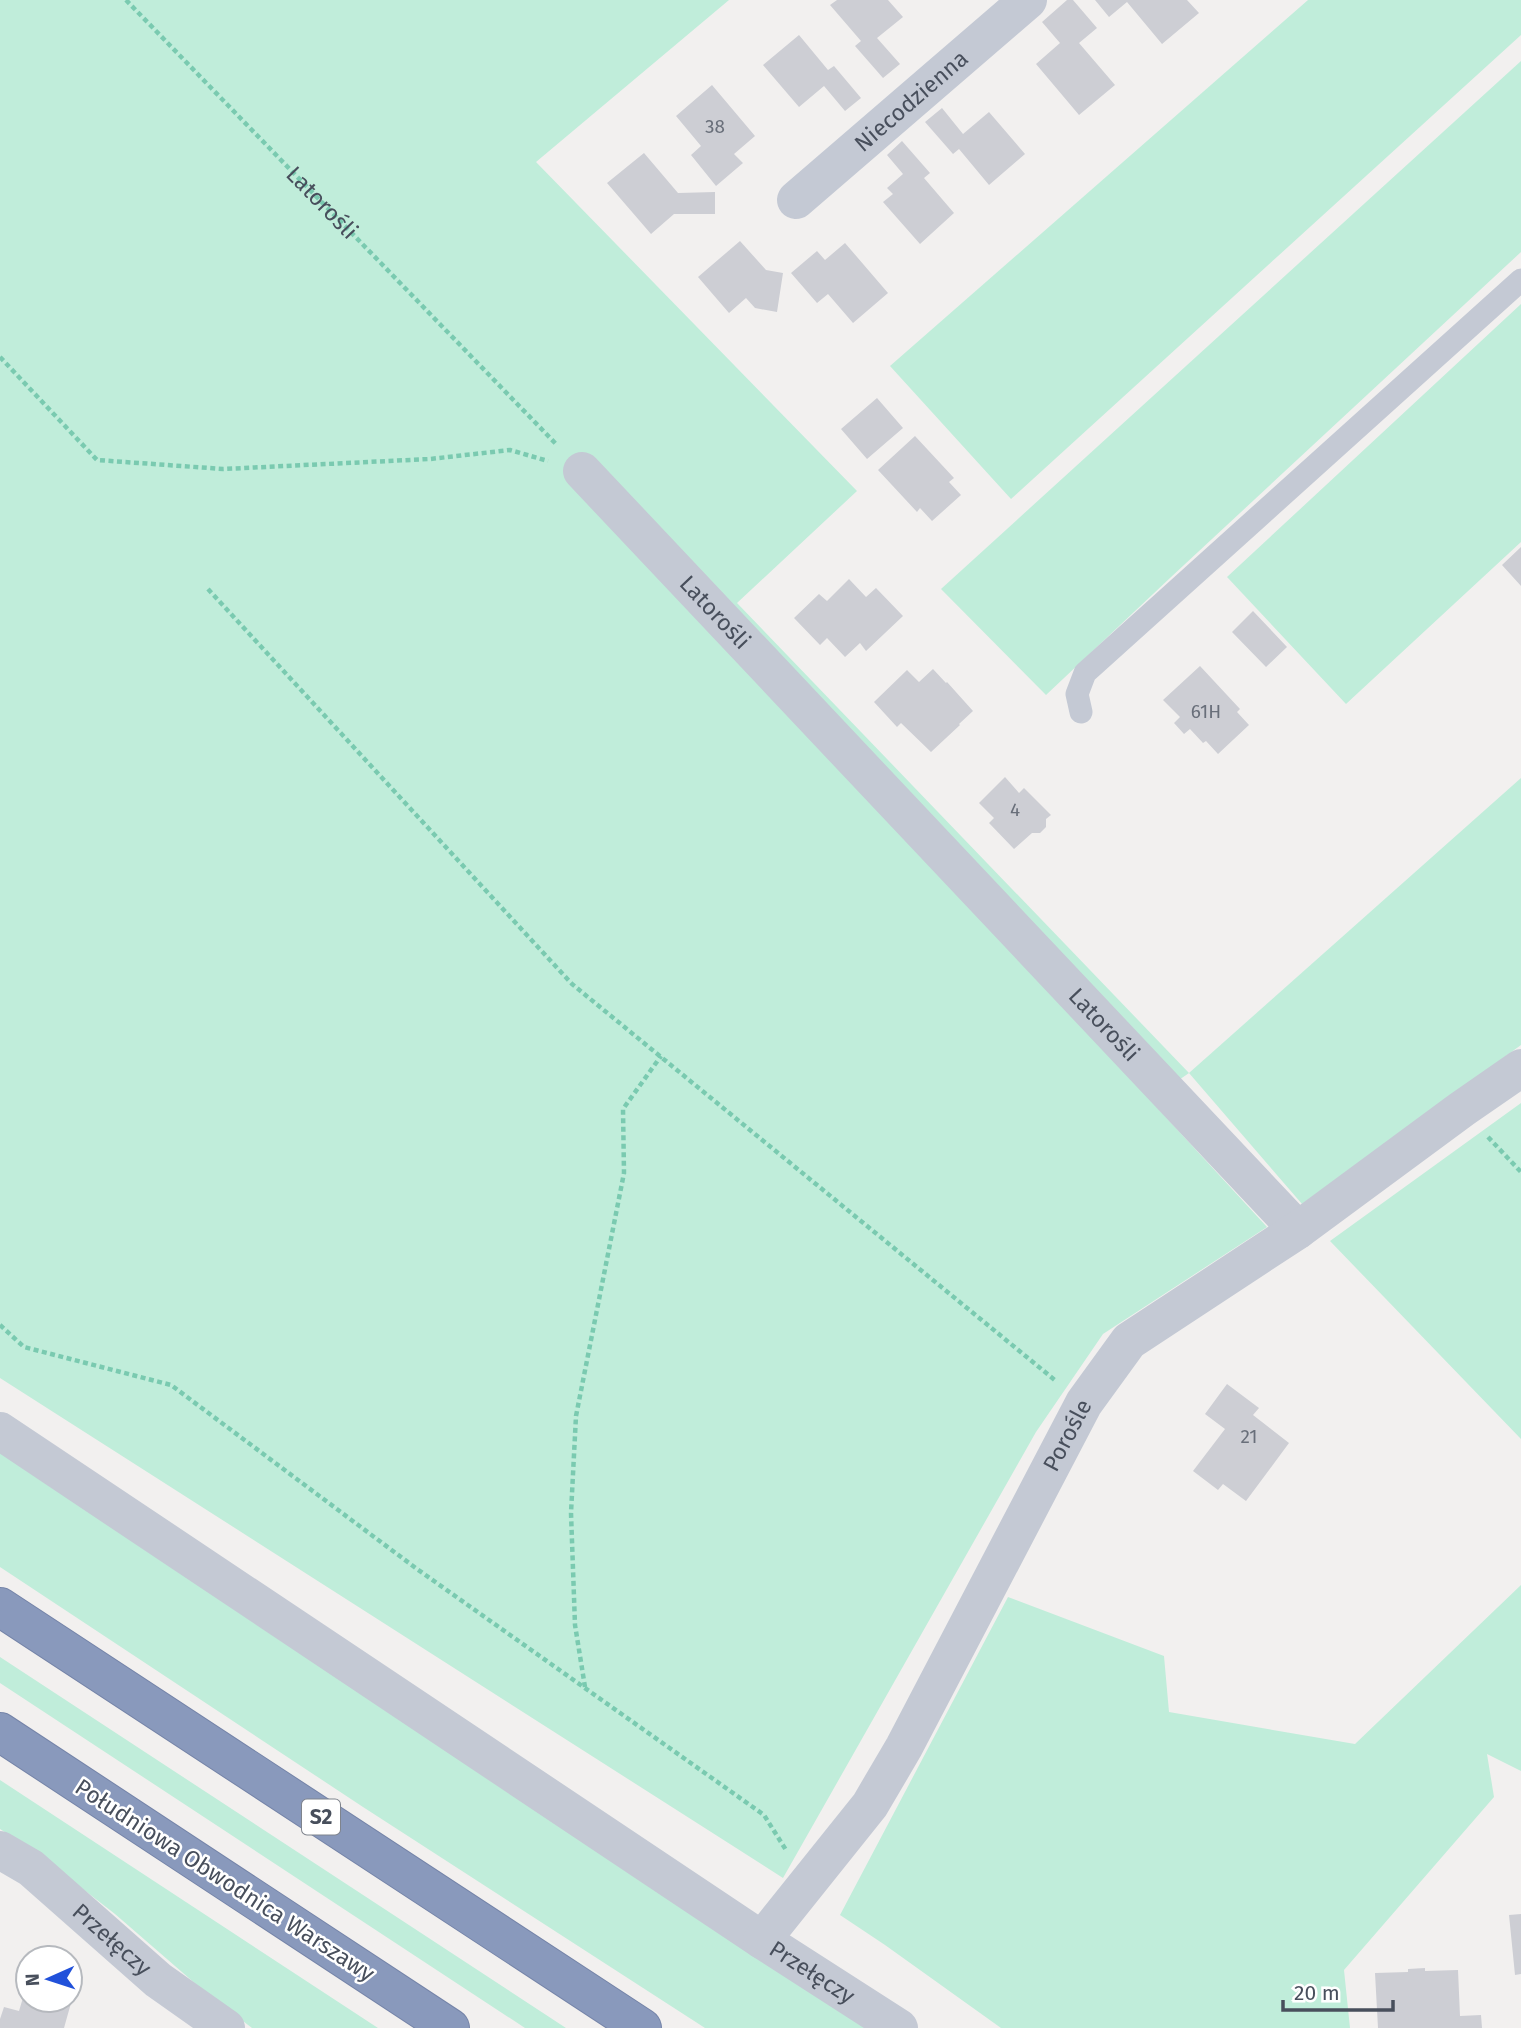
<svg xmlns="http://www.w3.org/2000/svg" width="1521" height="2028" viewBox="0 0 1521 2028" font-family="'Fira Sans',sans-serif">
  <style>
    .green { fill: #c0edda }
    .building { fill: #cdced4 }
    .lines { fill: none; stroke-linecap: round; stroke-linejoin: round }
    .motorway-casing { stroke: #7584a8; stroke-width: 40 }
    .path { stroke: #7acab0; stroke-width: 4.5; stroke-dasharray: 5 3.5; stroke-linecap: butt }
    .service { stroke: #c4c9d4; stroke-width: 23 }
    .minor { stroke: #c4c9d4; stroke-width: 38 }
    .motorway { stroke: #8999bc; stroke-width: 38 }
    .labels { text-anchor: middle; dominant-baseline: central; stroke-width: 5; stroke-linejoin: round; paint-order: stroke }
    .number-label { font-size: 19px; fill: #696f7a }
    .shield { fill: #fff; stroke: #7f848d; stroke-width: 2 }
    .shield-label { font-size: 21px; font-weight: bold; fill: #484f5c }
    .street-label { font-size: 23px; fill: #484f5c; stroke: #fff }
  </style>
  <rect width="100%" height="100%" fill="#f2f0ef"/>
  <!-- green -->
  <path class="green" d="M0,0H729L536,162L857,491L737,603L1189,1073L1521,778V1045L1302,1204L1189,1073L1150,1100L1267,1227L1103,1334L1036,1432L783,1878L0,1378Z
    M1308,0H1521V35L1011,499L890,366Z
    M1521,61V252L1170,578L1046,695L941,589Z
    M1521,304V542L1346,704L1227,577Z
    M1521,1103V1439L1330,1241Z
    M0,1448L865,2028H705L363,1807L0,1567Z
    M1521,1585V1771L1487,1754L1494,1797L1344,1970L1350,2028H1001L885,1945L840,1915L1008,1597L1164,1656L1169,1712L1355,1744Z
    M0,1657L566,2028H525L0,1683Z
    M0,1780L378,2028H252L205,1992L115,1914L34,1851L0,1829Z"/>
  <!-- building -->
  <path class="building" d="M837,0H888L903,17L877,38L900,64L883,78L855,46L861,41L830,5Z
    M1067,0H1073L1097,28L1079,43L1115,85L1079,115L1036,64L1060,43L1042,22Z
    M1095,0H1187L1199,13L1162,44L1127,2L1109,17Z
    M799,35L828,70L834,66L861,98L845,111L824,86L799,107L763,65Z
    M712,85L755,136L734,154L743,163L716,186L691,155L701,146L676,116Z
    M942,108L963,134L989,112L1025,154L989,185L959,149L953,154L925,122Z
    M902,141L930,173L924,178L954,213L920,244L883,202L893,194L887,188L903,174L887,155Z
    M644,153L678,193L715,192V214H674L651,234L607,183Z
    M740,241L766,270L783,273L777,312L755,308L746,298L729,313L698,277Z
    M845,243L888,293L853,323L828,294L817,303L791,273L817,251L825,260Z
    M877,398L903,428L867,459L841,429Z
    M915,436L954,478L949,482L961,495L932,521L920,508L917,512L878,470Z
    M1521,547V586L1502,565Z
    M849,579L866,597L876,588L903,616L866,651L860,643L845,657L827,638L820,645L794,618L819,594L827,601Z
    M1253,611L1287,647L1266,667L1232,632Z
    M1200,666L1240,709L1237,712L1249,725L1218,754L1206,741L1203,743L1190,729L1184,734L1174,723L1180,717L1163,700Z
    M933,669L946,683L947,682L973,711L959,724L960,725L931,752L901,723L897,727L874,702L907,670L919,682Z
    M1005,777L1019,793L1024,788L1051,815L1046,819V827L1040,833H1032L1014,849L989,823L994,818L979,803Z
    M1227,1384L1259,1408L1253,1415L1289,1443L1246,1501L1223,1484L1218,1490L1193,1471L1225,1429L1205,1414Z
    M1521,1914V1974L1515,1975L1509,1915Z
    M1425,1968V1971L1458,1970L1460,2016L1481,2015L1482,2028H1378L1375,1973L1408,1972V1969Z
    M25,1991L28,1992V2000H58L71,2003L64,2028H0V2019L4,2007L19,2011Z"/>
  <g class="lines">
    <!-- motorway casing -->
    <g class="motorway-casing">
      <path id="motorway" d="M0,1607L642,2028
        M0,1732L450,2028"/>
    </g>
    <!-- path -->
    <g class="path">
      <path id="s1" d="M126,0L557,445"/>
      <path d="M0,357L97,460L223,469L430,459L510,450L548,461"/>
      <path d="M208,589L572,984L1056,1381"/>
      <path d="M1488,1137L1521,1172"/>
      <path d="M0,1325L24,1347L171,1385L417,1569L764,1815L786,1850"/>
      <path d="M585,1687L575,1625L571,1513L576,1416L624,1173L623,1109L661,1056"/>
    </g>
    <!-- service -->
    <path class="service" d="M1081,712L1077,694L1085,673L1521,280"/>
    <!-- minor -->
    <g class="minor">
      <path id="s2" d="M796,200L1028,0"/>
      <path id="s3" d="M582,471L1298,1230"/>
      <path id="s4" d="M0,1431L762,1940L899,2028"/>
      <path id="s5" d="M0,1850L31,1868L158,1980L226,2028"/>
      <path id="s6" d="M762,1940L870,1805L904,1747L1084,1403L1129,1341L1298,1230L1462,1109L1521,1068"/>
    </g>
    <!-- motorway -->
    <use href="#motorway" class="motorway"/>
  </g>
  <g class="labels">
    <!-- number labels -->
    <g class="number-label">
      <text x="715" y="126">38</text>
      <text x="1206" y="711">61H</text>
      <text x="1015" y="809">4</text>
      <text x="1249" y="1436">21</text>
    </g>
    <!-- shield labels -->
    <rect class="shield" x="302" y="1799.5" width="38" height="35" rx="5"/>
    <g class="shield-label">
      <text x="321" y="1817">S2</text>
    </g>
    <!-- street labels -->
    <g class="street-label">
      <text stroke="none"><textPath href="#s2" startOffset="152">Niecodzienna</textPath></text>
      <text stroke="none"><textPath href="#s1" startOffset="282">Latorośli</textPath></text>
      <text stroke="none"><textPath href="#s3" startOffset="194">Latorośli</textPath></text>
      <text stroke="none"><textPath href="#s3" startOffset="761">Latorośli</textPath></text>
      <text stroke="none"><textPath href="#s6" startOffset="592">Porośle</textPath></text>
      <text transform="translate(225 1880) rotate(33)">Południowa Obwodnica Warszawy</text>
      <text stroke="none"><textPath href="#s5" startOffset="144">Przełęczy</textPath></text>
      <text stroke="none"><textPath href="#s4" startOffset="976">Przełęczy</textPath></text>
    </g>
  </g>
  <!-- north arrow -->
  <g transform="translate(49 1979) rotate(267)"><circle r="33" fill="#ffffff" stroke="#b6b9be" stroke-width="2"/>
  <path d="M0-5L12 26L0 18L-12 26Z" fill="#2151da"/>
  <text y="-10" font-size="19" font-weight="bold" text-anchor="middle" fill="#484f5c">N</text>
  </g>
  <!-- scale -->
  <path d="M1283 2000v10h110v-10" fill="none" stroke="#484f5c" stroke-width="3.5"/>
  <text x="1294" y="2000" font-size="21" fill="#484f5c" stroke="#ffffff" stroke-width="5" paint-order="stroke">20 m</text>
</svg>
